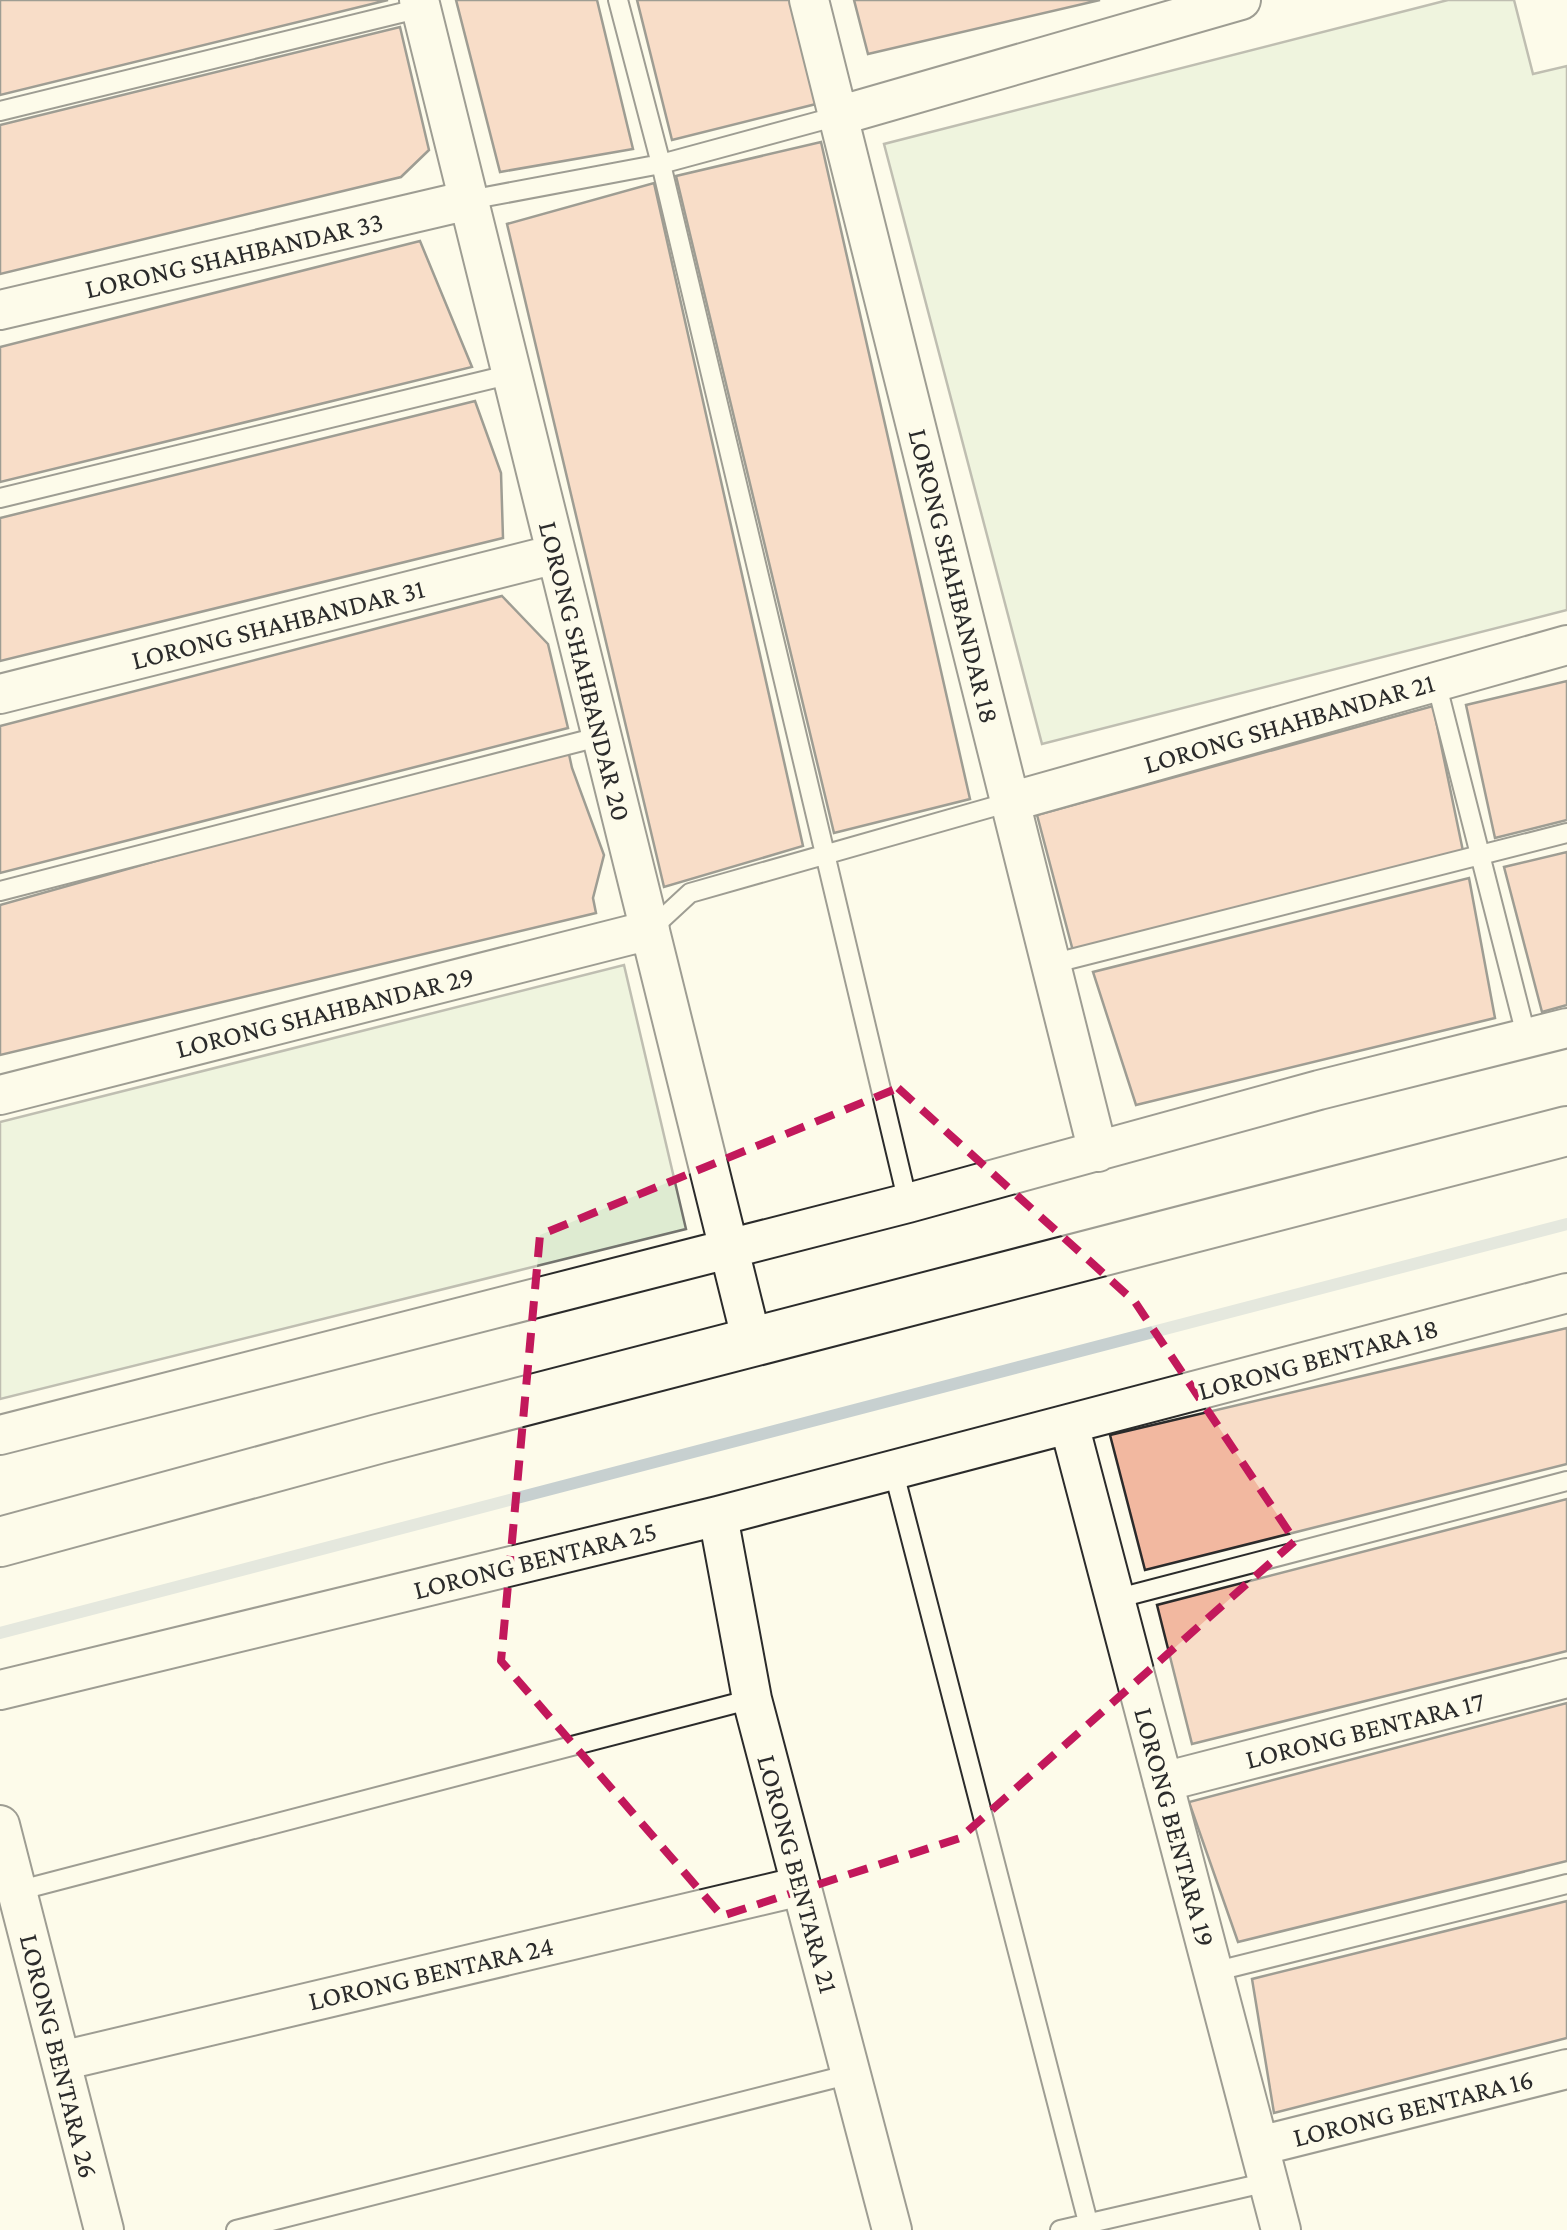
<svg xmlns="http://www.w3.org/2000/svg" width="1567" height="2230" viewBox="0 0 1567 2230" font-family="'Crimson Pro',serif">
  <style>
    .green { fill: #deebd1; stroke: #74746e; stroke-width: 2.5 }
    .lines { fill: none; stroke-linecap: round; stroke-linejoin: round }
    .stream { stroke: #c7d0d0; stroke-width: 12 }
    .building { fill: #f2b8a0; stroke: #2b2b2b; stroke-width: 2.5 }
    .service-casing { stroke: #2b2b2b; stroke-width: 22 }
    .minor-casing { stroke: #2b2b2b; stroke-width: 42 }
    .tertiary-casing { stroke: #2b2b2b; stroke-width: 52 }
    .service { stroke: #fdfbea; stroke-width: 18 }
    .minor { stroke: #fdfbea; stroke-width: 38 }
    .tertiary { stroke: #fdfbea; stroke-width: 48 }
    .marked { fill: none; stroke: #c2185b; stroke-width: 8; stroke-dasharray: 20 12; stroke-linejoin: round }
    .labels { text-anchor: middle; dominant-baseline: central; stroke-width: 8; stroke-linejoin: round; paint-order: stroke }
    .street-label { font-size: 28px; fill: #2b2b2b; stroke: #fdfbea }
  </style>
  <rect width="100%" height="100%" fill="#fdfbea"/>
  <!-- green -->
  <path class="green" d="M1448,0H1514L1533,74L1567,66V610L1042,744L884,144Z
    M624,965L686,1229L0,1399V1122Z"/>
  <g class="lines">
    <!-- stream -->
    <path class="stream" d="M0,1633L1567,1224"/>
  </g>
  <!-- building -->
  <path class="building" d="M0,0H388L0,95Z
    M456,0H597L633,149L500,172Z
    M637,0H792L820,103L672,140Z
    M854,0H1100L868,54Z
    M400,27L429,150L401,177L0,274V125Z
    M821,142L970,799L834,833L676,176Z
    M654,183L803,846L664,887L507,224Z
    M420,241L472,367L0,482V347Z
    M475,401L501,473L503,538L0,661V518Z
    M502,596L548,644L568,728L0,873V726Z
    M1567,681V820L1495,838L1466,705Z
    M1433,706L1463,851L1073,951L1037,815Z
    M567,745L572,768L604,855L593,898L596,913L0,1055V905Z
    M1567,852V1005L1542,1012L1504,867Z
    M1469,878L1495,1018L1136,1105L1093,972Z
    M1567,1328V1464L1145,1570L1110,1435Z
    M1567,1499V1651L1192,1744L1157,1605Z
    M1567,1703V1861L1238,1942L1189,1802Z
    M1567,1901V2038L1274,2113L1252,1979Z"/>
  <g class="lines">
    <!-- service casing -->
    <g class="service-casing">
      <path id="service" d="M618,0L661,164L908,1203
        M0,111L421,8
        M469,200L661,164L838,116
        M0,498L512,374
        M1436,682L1527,1039
        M0,891L602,736
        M650,930L690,893L1010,802
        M1051,964L1567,833
        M893,1469L1090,2230
        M1115,1599L1567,1481
        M17,1891L752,1699
        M1213,1972L1567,1884
        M236,2230L851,2074
        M1060,2230L1268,2182"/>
    </g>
    <!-- minor casing -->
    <g class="minor-casing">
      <path id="minor" d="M419,0L752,1342
        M809,0L1098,1152
        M838,116L1241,0
        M0,310L469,200
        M0,694L556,554
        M1010,802L1567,645
        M0,1095L650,930
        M1069,1424L1281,2230
        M0,1435L908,1203L1319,1090L1567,1028
        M718,1516L752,1699L892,2230
        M0,1690L718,1516L1567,1293
        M1163,1782L1567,1678
        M0,1825L104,2230
        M61,2061L801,1886
        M1259,2146L1567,2069"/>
    </g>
    <!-- tertiary casing -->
    <g class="tertiary-casing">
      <path id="tertiary" d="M0,1542L378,1439L1567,1131"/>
    </g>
    <!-- service -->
    <use href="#service" class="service"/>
    <!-- minor -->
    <use href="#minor" class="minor"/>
    <!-- tertiary -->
    <use href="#tertiary" class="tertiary"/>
  </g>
  <!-- marked area -->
  <path d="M0 0H1567V2230H0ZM898,1088L1135,1302L1295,1541L960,1838L722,1916L501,1661L540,1235Z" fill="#fdfbea" fill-opacity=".55" fill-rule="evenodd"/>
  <path class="marked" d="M898,1088L1135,1302L1295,1541L960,1838L722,1916L501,1661L540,1235Z"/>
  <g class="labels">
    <!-- street labels -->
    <g class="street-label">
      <text transform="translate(234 255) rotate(-13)">LORONG SHAHBANDAR 33</text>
      <text transform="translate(954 576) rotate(76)">LORONG SHAHBANDAR 18</text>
      <text transform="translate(278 624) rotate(-14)">LORONG SHAHBANDAR 31</text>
      <text transform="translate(585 671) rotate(76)">LORONG SHAHBANDAR 20</text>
      <text transform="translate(1289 723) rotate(-16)">LORONG SHAHBANDAR 21</text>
      <text transform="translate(325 1012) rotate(-14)">LORONG SHAHBANDAR 29</text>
      <text transform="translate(1318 1359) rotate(-15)">LORONG BENTARA 18</text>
      <text transform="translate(535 1560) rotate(-14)">LORONG BENTARA 25</text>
      <text transform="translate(1365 1730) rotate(-14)">LORONG BENTARA 17</text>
      <text transform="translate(1175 1827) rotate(75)">LORONG BENTARA 19</text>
      <text transform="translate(798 1874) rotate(75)">LORONG BENTARA 21</text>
      <text transform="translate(431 1973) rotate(-13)">LORONG BENTARA 24</text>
      <text transform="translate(59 2056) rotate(76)">LORONG BENTARA 26</text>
      <text transform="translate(1413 2108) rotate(-14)">LORONG BENTARA 16</text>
    </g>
  </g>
</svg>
